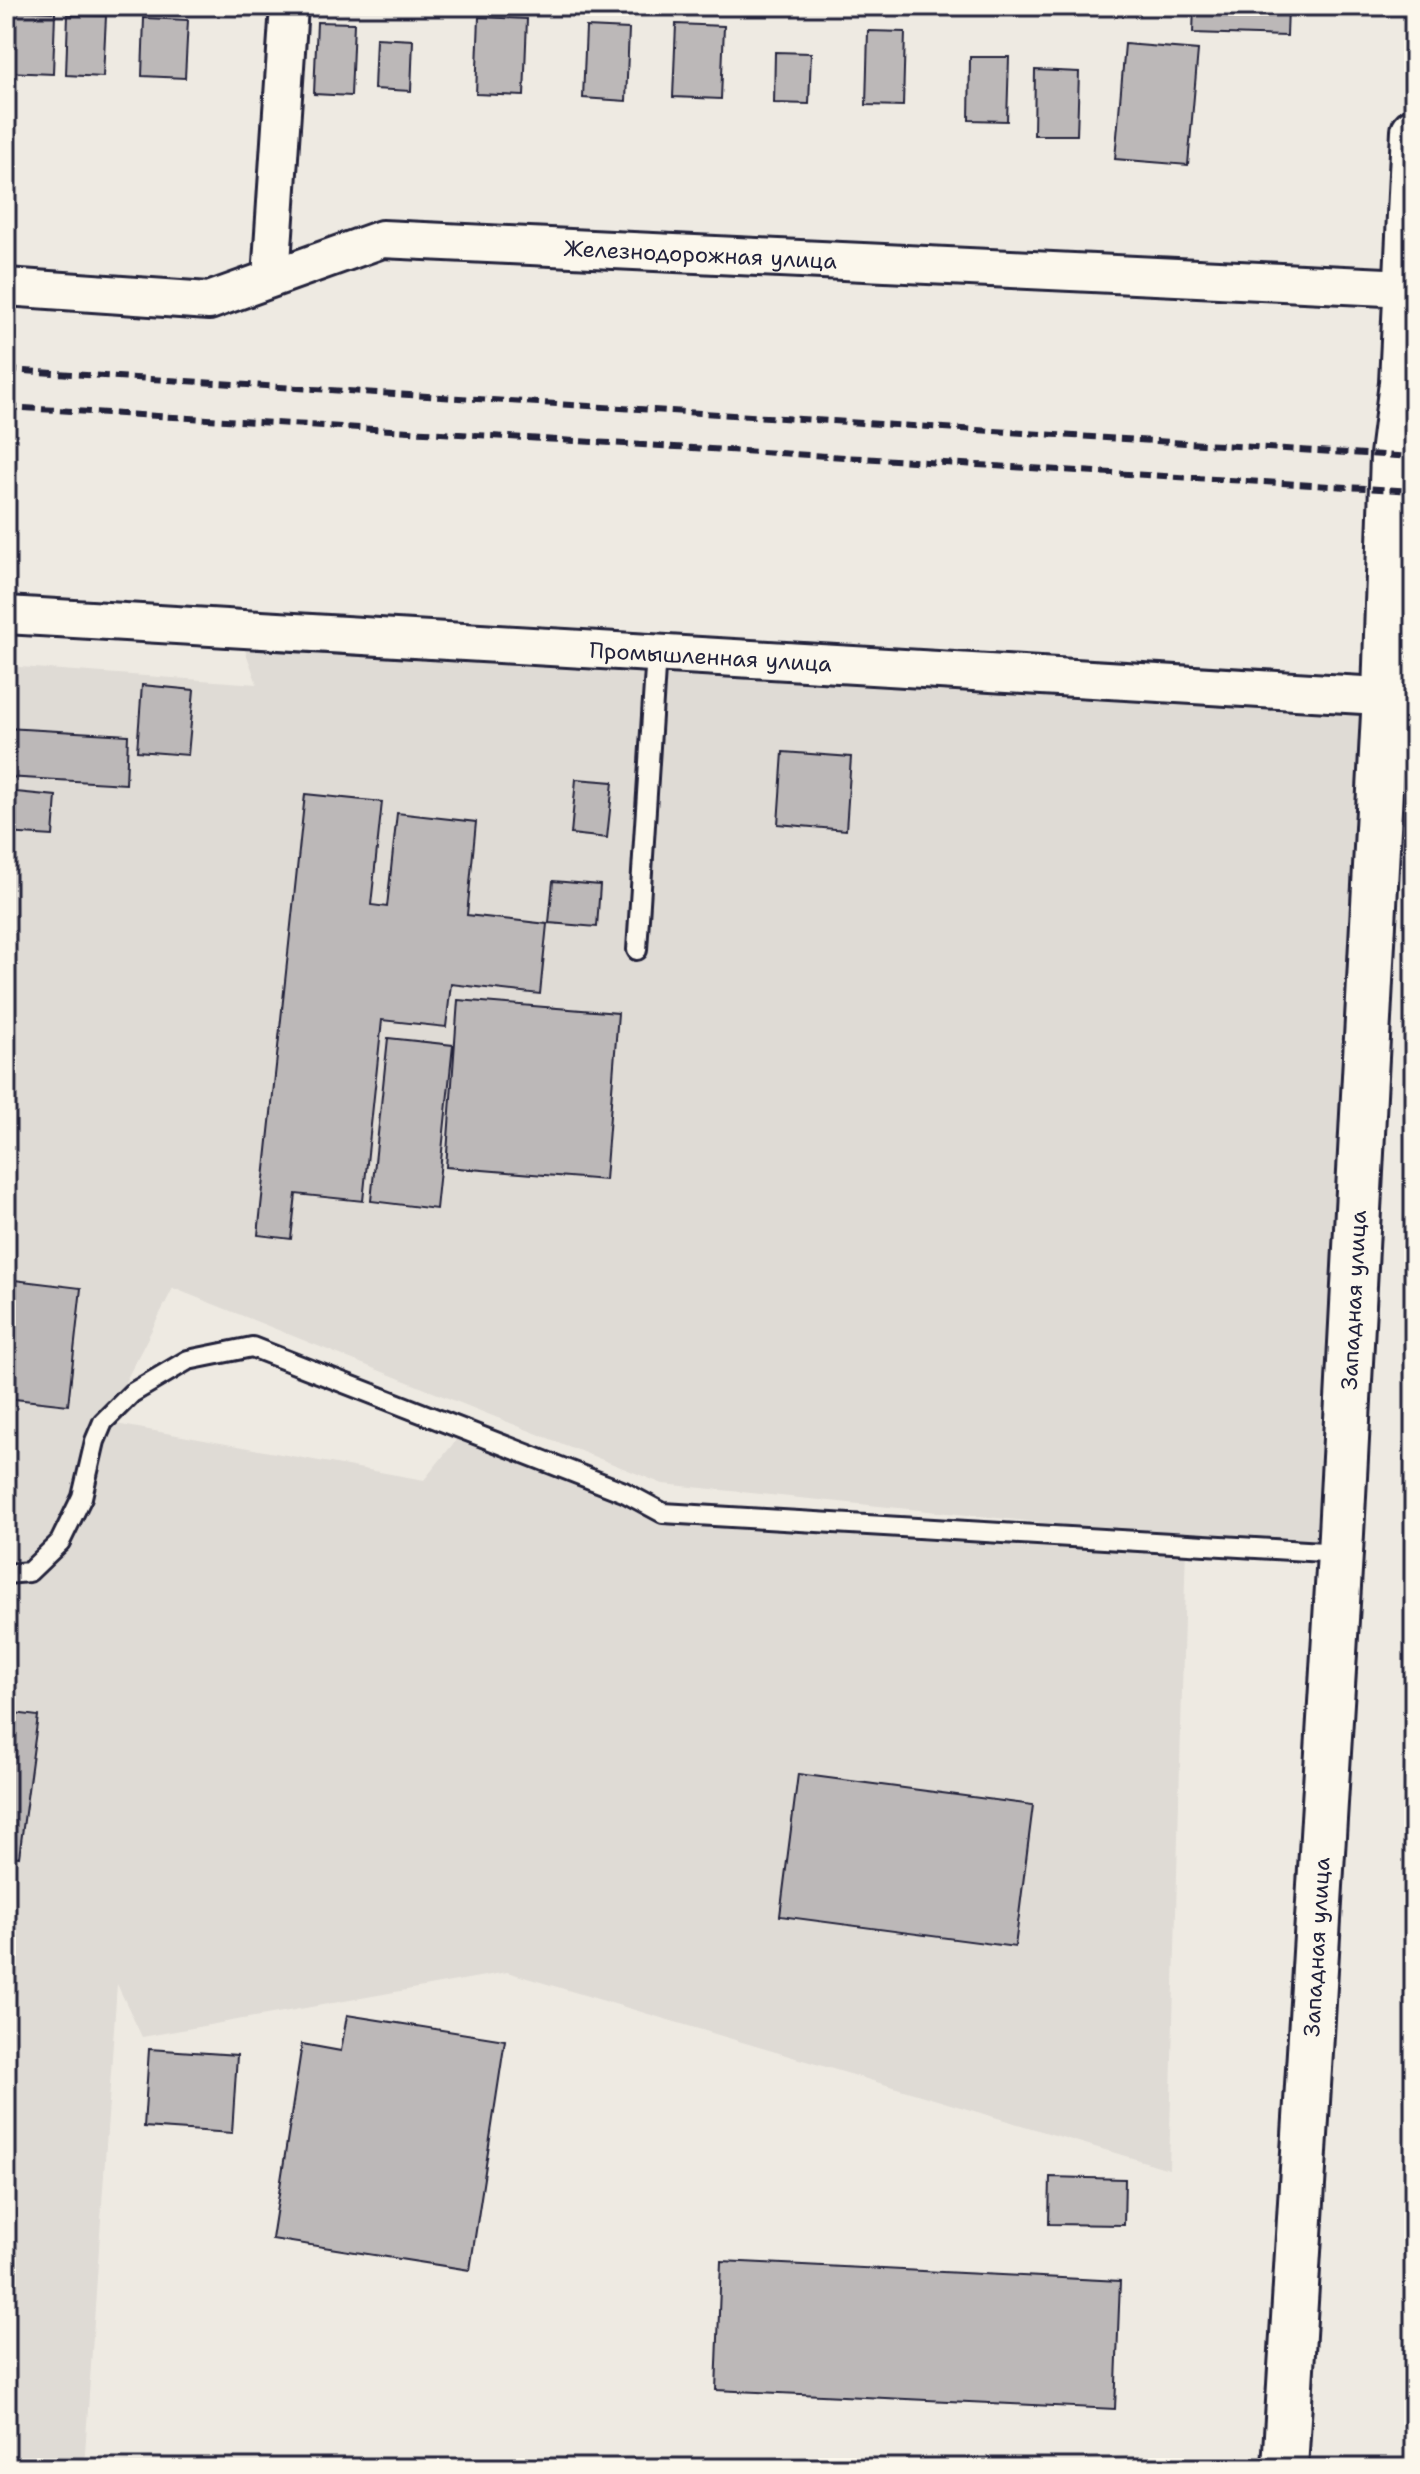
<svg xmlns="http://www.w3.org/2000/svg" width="1420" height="2474" viewBox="0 0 1420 2474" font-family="'Shantell Sans',sans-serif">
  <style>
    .built { fill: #dfdbd5 }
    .building { fill: #bcb8b8; stroke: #22223b; stroke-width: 2 }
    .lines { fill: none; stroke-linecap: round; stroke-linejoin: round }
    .lane-casing { stroke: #22223b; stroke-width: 24 }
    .street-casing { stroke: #22223b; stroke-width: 42 }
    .secondary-casing { stroke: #22223b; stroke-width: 50 }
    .lane { stroke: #fbf7ec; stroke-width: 18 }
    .street { stroke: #fbf7ec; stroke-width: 36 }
    .secondary { stroke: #fbf7ec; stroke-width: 44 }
    .rail { stroke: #22223b; stroke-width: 6; stroke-dasharray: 12 6; stroke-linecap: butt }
    .labels { text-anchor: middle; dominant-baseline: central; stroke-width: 8; stroke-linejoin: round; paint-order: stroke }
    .street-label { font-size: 22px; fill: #22223b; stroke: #fbf7ec }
  </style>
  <rect width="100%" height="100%" fill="#eeeae2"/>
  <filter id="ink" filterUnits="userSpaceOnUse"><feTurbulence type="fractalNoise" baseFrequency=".0125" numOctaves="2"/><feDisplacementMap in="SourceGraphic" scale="16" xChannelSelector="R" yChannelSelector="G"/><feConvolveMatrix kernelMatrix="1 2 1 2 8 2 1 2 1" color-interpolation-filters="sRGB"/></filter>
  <g filter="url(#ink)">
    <!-- built -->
    <path class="built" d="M238,630L1385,695L1340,1553L663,1484L173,1288L105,1422L424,1480L465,1429L663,1513L1186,1544L1169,2169L507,1972L142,2037L117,1984L84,2468H6V666L257,684Z"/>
    <!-- building -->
    <path class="building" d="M1194,6H1288L1287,36L1193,33Z
      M9,10L55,12L53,74L6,72Z
      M68,15L106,16L103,77L66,75Z
      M479,17L527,19L524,96L476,94Z
      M144,18L188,20L185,78L142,76Z
      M317,22L354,23L351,96L314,94Z
      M676,24L724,26L721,99L673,97Z
      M586,27L629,29L626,101L583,98Z
      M868,31L905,32L903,106L866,105Z
      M376,38L413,40L411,91L374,89Z
      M1125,44L1198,50L1188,165L1115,159Z
      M775,52L811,53L809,104L774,103Z
      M970,57H1009L1007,121L969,120Z
      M1035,70L1079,72L1077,135H1034Z
      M142,685L194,690L188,755L137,751Z
      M6,728L128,735L126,784L6,777Z
      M783,752L851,757L846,830L778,824Z
      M576,779L613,782L607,838L571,834Z
      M6,791L56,796L53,836L6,833Z
      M305,794L382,802L371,905L387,907L397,813L476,822L467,915L547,924L540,994L451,984L446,1027L382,1020L363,1201L296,1194L291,1239L258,1235Z
      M553,881L600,885L597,927L549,923Z
      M458,1000L618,1013L605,1180L446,1167Z
      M388,1038L453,1045L436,1209L371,1201Z
      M6,1279L81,1288L68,1405L6,1398Z
      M6,1712L38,1716L19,1857L6,1855Z
      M798,1774L1033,1805L1015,1947L780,1916Z
      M347,2015L505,2040L470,2270L272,2239L302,2044L341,2051Z
      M149,2049L237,2055L232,2133L144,2127Z
      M1050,2177L1125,2179L1124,2225L1049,2224Z
      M721,2261L1120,2281L1115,2409L716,2390Z"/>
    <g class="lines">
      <!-- lane casing -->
      <g class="lane-casing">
        <path id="lane" d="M637,950L656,653
          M6,1574L29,1572L60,1542L82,1497L95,1441L103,1422L132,1393L188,1360L252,1347L624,1492L663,1513L1340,1553"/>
      </g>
      <!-- street casing -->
      <g class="street-casing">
        <g id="street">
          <path d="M271,278L289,6"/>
          <path id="s1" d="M6,287L209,301L382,239L1407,288"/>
          <path id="s2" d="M6,615L1414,698"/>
        </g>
      </g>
      <!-- secondary casing -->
      <g class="secondary-casing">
        <g id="secondary">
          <path id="s3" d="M1285,2468L1340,1553L1385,695L1393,455L1402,383L1414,131"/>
        </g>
      </g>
      <!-- lane -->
      <use href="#lane" class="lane"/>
      <!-- street -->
      <use href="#street" class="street"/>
      <!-- secondary -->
      <use href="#secondary" class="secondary"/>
      <!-- rail -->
      <path class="rail" d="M6,370L1414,457
        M6,407L1414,491"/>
    </g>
  </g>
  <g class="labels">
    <!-- street labels -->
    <g class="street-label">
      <text stroke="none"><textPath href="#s1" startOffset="706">Железнодорожная улица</textPath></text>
      <text stroke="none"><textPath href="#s2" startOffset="706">Промышленная улица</textPath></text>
      <text stroke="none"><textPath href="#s3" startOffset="1170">Западная улица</textPath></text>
      <text stroke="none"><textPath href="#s3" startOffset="522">Западная улица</textPath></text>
    </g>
  </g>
  <!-- margin -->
  <rect width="1420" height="2474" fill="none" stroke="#fbf7ec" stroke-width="32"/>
  <rect x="16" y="16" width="1388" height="2442" fill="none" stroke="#22223b" stroke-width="3" filter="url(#ink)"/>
</svg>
